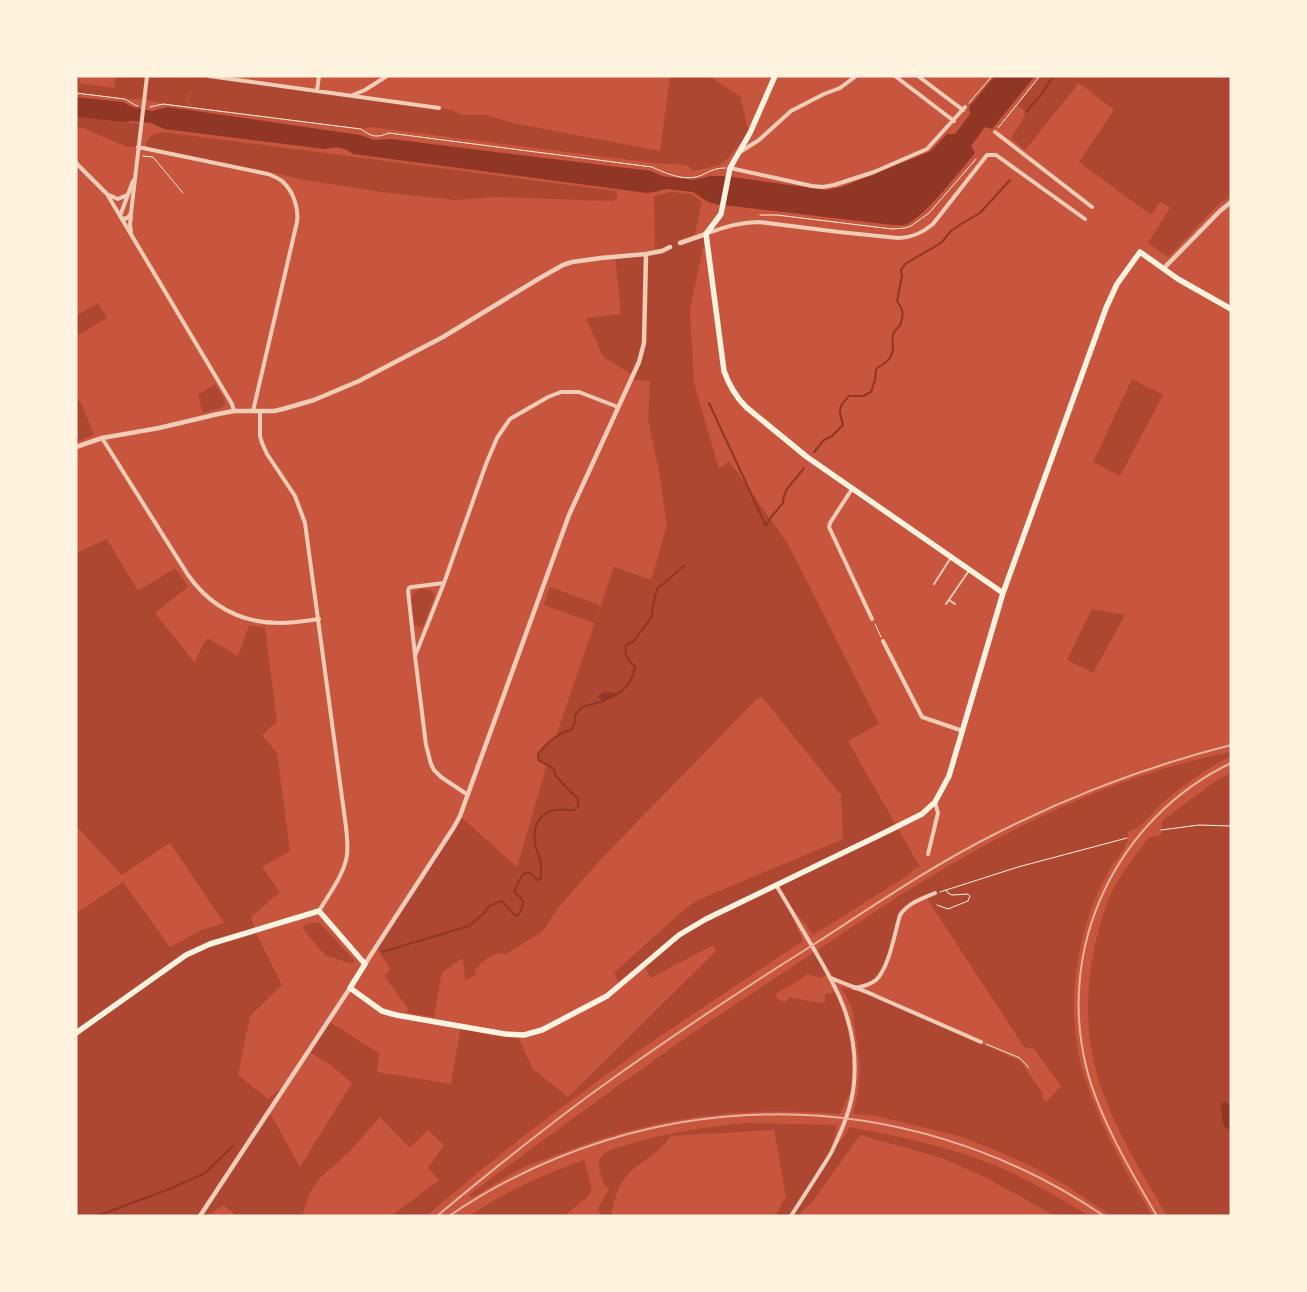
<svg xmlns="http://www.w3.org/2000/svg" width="1307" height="1292" viewBox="0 0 1307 1292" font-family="'PT Sans Narrow',sans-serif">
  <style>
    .green { fill: #ae4732 }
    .water { fill: #8f3625 }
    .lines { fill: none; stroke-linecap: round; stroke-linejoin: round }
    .stream { stroke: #8f3625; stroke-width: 2 }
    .path { stroke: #fff3e0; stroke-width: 1 }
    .service { stroke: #f1ccb7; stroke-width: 2 }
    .minor { stroke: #f1ccb7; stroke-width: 4 }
    .tertiary { stroke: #f1ccb7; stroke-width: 4.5 }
    .primary { stroke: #fff3e0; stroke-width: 5.5 }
    .rail { stroke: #e9b49f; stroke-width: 2 }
  </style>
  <rect width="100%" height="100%" fill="#c8553d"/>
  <!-- green -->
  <path class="green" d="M76,76H80L79,83L114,88L116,76H209L429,106L452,110L461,115H486L513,123L660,151L670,76H709L740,96L749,133L725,161L719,165L693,171L687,165L654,163L371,127L362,129L192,107L188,100L190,95L193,89L188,95L187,100L190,107L163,104L144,99H125L76,93Z
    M1040,76H1231V197L1221,202L1168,257L1148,243L1170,208L1160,202L1151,215L1079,162L1114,110L1079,83L1025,150L1011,138L1020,124L1026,112L1017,105Z
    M76,117L141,124L138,147H127L83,128L76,127Z
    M163,132L616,191L617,195V198L613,201L496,197L456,200L389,193L304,180L271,172L268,174L145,148C149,136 150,135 163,132Z
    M671,192L691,194L702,202L695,234H706L690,309L694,383L719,469L729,461L788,544L879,724L848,741L920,867L914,869L910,874L813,935L806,925L784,899L803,941L647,1045L534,1128L486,1166L426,1216H391L439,1180L428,1168L444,1145L428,1130L410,1148L380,1117L349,1152L322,1176L315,1185L310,1192L302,1216H237L223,1205L207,1216H76V913L123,882L170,947L202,930L224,923L170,843L122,875L76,826V553L107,539L138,591L175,568L188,587L155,613L195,663L196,659L206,639H209L238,656L249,625L265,628L277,722L262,735L277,753L290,851L262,867L280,892L251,917L255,931L282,985L250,1016L238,1075L268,1099L286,1084L269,1111L300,1167L352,1083L333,1067L308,1051L328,1021L379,1053L377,1072L451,1084L461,1026L517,1035L533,1069L568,1097L716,951L713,945L651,978L644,965L620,985L614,973L679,914L696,901L843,839L841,795L762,697L756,700L600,860L558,908L542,932L506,954C493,951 483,961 475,970L476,974L465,981L463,958L442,972L434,1017L407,1013L408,1008L384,976L390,969L376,947L460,816L517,867L547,764L538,760V754L556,736L614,567L651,580L667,525L659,471L648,420L650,381L631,380L633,375L603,357L586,318L621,314L615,256L655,252L654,196Z
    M98,303L107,318L76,336V316Z
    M1132,379L1163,395L1120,476L1093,462Z
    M215,384L224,399L225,405L220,408L203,413L198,395Z
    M76,396L82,405L94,435L78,441L76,438Z
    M550,587L600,605L594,623L544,605Z
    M420,589C428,589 434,588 434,597L424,625L420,627L415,626L414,624C412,611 405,594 420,589Z
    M1092,609L1125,615L1093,673L1067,660Z
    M1231,752V756C1207,769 1184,784 1163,802C1151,814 1144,826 1128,832C1128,835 1128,840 1127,843C1123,853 1113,863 1108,872C1099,889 1091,907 1086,925C1072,973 1069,1027 1084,1075C1099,1125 1126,1171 1152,1216H1112L1067,1186L1033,1167L995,1150L959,1136L877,1116L853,1114L858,1093L860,1064L852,1008L841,987L868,994L1020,1061L1042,1092L1043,1100L1047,1101L1061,1086L1034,1049L1024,1047L926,897L903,911L886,964L876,980L859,987L831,978L828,974L821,978L807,974L795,983L775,994L779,1000L785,1002L790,997L814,1002L825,1003V994L838,992L852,1038L854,1084L840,1114C813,1112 785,1111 757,1112C690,1114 626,1128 564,1152C549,1158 532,1163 518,1170C502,1179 487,1189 472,1198L469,1195C547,1137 625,1080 704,1025C741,1000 779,976 816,951C853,927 889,901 928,878C1021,822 1123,773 1231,752Z
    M1231,773V1216H1167C1145,1178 1121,1140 1105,1098C1080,1036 1084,964 1108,901C1117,878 1134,857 1149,837L1161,835L1162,821L1217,780Z
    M307,923H320L355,961L352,964L325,955L302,928Z
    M747,1123L837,1125L831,1152L846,1134L849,1127C898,1136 947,1146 994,1165C1027,1179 1058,1196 1089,1216H1055L985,1177L942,1158L860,1135L813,1201L798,1216H775L786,1196L774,1130L670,1136C659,1156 634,1163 622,1182C616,1191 614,1205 611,1216H601L598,1208L609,1189C603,1185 602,1180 600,1173C598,1165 598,1158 605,1153C610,1149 617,1148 623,1146C663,1133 705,1127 747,1123Z
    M584,1160L591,1185V1192L586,1198L564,1216H469C507,1191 542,1175 584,1160Z"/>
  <!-- water -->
  <path class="water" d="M995,76H1035L992,129L985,127L971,146L975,153C962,168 922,221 904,225C901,226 896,225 893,225L715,204L708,202L693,192L666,189L654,192L647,193L353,154C344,147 337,146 325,149L164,129L151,123L133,121L123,122L76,117V97L123,102L132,107L152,111L168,107L360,135L374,140L391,139L651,171L662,176L693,180L710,176H725L826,190L842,187L931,151L947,134H955L970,114L969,107Z
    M608,692L619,694L603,702L598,696L602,693Z
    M1225,1102L1231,1106V1130L1225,1128C1221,1120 1223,1112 1220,1104Z"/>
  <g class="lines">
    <!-- stream -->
    <path class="stream" d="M1026,112L1041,95L1053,76
      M709,403L766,526L772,516L783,503L784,496L787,489L804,468
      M814,452L824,440L832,436L843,425C839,409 837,409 849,396H863L871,392L875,380L876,369C880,366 886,363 889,359C899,347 885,336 900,326C904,314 904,311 897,301L902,276L901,270L905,264L941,243L951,231L961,224L980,213L1010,180
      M608,699C623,692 632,684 635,667C628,660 624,656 626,645L634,641L652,616L653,605L657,589L684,566
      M382,952L469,926L483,914L489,906L502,901L514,914L517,916L520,913C525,901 524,900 514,892C517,886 522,868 531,874C534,875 535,878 537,880L541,879C541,873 542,865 540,859C539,855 537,852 536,848C532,832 535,815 554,810C560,809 567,810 574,810L578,806V798L572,793L556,776L553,768L538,760V754C546,744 558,733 571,730L575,722V715L582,707L604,701
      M97,1216L172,1188L205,1173L233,1146"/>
    <!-- path -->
    <path class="path" d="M76,93L125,99L135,105L138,106
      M969,103L992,76
      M150,107L163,104L361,129C372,137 376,138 389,133L652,167C667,174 686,182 702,175C710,171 716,168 725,168
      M998,128L1040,76
      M143,156L153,157L183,193
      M760,215H777L892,229L905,228L911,226L929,213L976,159
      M875,624L881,637
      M1161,830L1199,825L1231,826
      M940,892L1018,867L1127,838
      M937,905L948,909L968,901L970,896L968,894L952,895L948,893L946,890
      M986,1044L1020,1058L1029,1068"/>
    <!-- service -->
    <path class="service" d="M934,584L950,559
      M949,600L955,604
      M946,604L968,572"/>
    <!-- minor -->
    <path class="minor" d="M209,76L439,108
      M895,76L954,121
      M918,76L963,110
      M317,91L319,76
      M353,95L365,90L387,76
      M995,132L1092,207
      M138,147L268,174C273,176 279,178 283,182C293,191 299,208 297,222L253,411
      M740,152L759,140L791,111L824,94L840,88L856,76
      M76,163L107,194L232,404L234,411
      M730,168L812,186L823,187L834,185L874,172L927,149L965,107
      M109,195L118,199L127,195
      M120,216L133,181
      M131,216L130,224L131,233
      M122,218C126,220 129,217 131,213L147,76
      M708,233C724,227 742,222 759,222L839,232L898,238C912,238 922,233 933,224L987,155H996L1085,219
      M260,411V436L262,443L267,454L295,496L305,523L346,827C347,836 348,846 347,855C344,875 329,894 319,911
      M102,438L188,575C210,606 241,623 280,623C293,623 306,621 319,619
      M852,489L830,523L829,527L872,619
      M883,641L922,717L963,731
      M415,655L408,591L409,588L412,587L444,583
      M468,795L441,777L434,770L431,764L426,745L415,656L444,583L486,464L497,438L510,419L548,397L561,392H579L618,407
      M928,854L938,813L935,802
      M776,885C787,903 798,922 809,941C837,987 859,1026 854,1083C852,1107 842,1130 832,1151C828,1159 822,1167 818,1174C809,1188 800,1202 791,1216
      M831,978C847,985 863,990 878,997C913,1012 947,1027 981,1042
      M854,988C861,987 870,985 876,980C889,968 895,932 900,915C909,902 922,899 935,893"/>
    <!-- tertiary -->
    <path class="tertiary" d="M680,243L706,234
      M1163,269L1220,211L1231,202
      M76,447L102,438L159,428L218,414L234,411H274L283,409L314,400L359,381L443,337L540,278L563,265L572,262L601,258L646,254L662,251L670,247
      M365,964L454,827L460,816L569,515L639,362L644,343L646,254
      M200,1216L350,988"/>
    <!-- primary -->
    <path class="primary" d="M775,76L750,133L730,168L721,214L706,234L724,371C729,385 735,396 746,407L807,457L1003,593
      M76,1033L186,955L210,944L319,911L365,964L350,988L382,1011L396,1015L505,1034L524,1035L542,1030L607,996L679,935L706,919L884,833L922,814L935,802L949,776L1003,593L1106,308L1117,284L1140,252L1178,279L1231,309"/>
    <!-- rail -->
    <path class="rail" d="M437,1216C486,1175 536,1135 587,1097C661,1043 738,992 816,943C873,906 930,867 991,836C1067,797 1148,766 1231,745
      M449,1216C648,1081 904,1080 1104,1216
      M1157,1216C1131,1172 1100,1119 1087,1070C1055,946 1117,818 1231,763"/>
  </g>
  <!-- border -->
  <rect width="1307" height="1292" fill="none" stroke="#fff3e0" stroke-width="155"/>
</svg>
